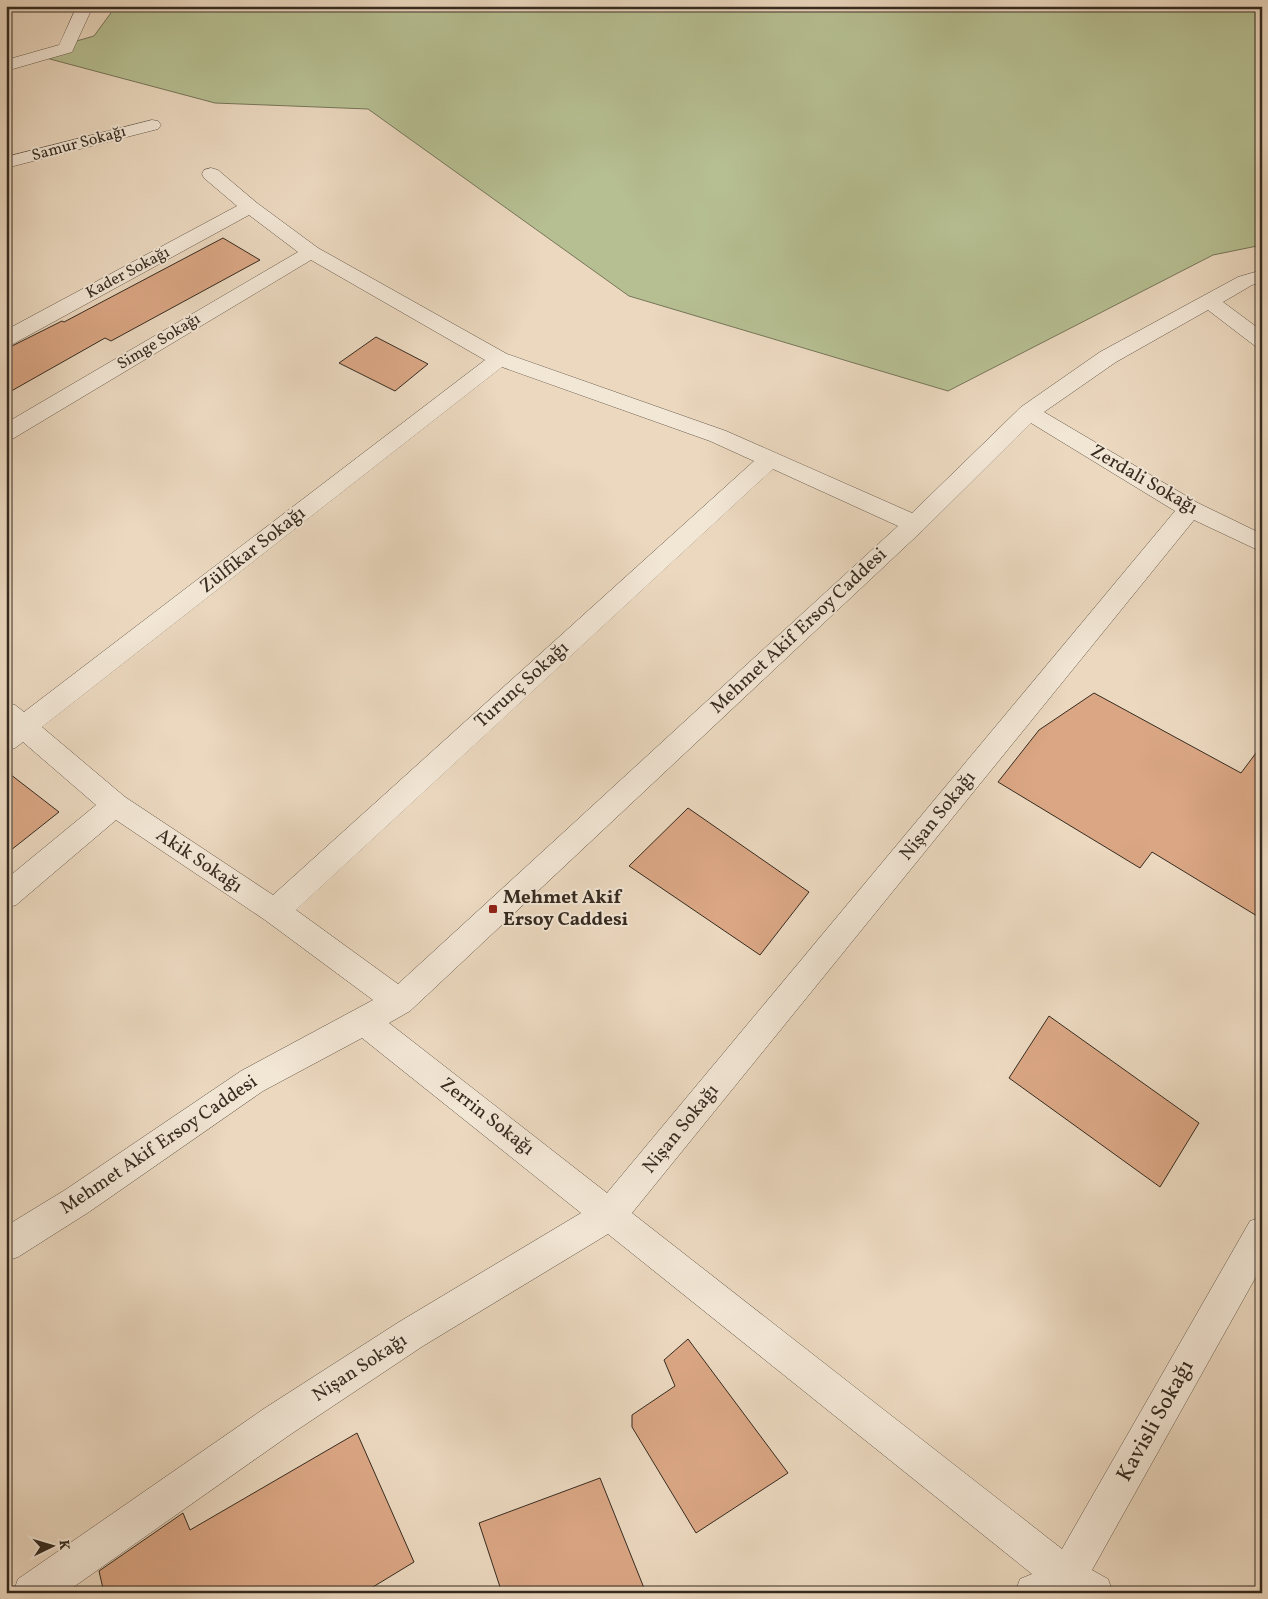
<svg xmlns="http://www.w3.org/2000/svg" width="1268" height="1599" viewBox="0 0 1268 1599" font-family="Vollkorn,serif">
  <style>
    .green { fill: #b6bf92; stroke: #767559 }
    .building { fill: #daa684; stroke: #362b20 }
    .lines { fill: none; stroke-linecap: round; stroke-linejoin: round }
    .minor-casing { stroke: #635648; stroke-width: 1 }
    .minor { fill: #f2e6d5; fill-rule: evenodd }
    .poi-dot { fill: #8f2418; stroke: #f2e6d5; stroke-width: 2 }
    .labels { text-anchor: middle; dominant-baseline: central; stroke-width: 4; stroke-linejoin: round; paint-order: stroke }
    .far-street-label { font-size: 16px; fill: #362b20; stroke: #f2e6d5 }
    .street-label { font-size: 19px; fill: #362b20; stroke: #f2e6d5 }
    .poi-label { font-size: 19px; font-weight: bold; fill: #362b20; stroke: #f2e6d5; text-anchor: start }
    .near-street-label { font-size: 22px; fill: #362b20; stroke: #f2e6d5 }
  </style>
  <rect width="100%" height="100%" fill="#ebd8bf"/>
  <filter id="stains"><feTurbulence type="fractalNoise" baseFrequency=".004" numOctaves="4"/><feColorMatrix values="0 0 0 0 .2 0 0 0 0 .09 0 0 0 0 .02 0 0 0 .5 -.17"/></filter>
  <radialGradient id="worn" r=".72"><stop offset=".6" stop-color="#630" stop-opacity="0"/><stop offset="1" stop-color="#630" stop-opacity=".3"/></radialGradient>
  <!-- green -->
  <path class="green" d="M116,6H1262V245L1213,255L948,391L629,296L368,109L215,103L31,54L94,36Z"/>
  <!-- building -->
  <path class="building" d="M223,238L260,260L111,341L105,338L6,394V349L62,321L64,322Z
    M376,337L428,364L395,391L339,363Z
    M1094,693L1241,773L1262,745V919L1152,852L1140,868L998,782L1039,730Z
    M6,771L59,812L6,854Z
    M688,808L809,892L760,955L629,866Z
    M1049,1016L1199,1123L1160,1187L1009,1078Z
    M688,1339L788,1473L696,1533L632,1427V1415L675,1386L664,1360Z
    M357,1433L414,1562L363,1593H104L99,1571L183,1513L190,1530Z
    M600,1478L646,1593H502L479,1523Z"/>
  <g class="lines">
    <!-- minor casing -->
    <g class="minor-casing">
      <path id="minor" d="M77,6H93L72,52L6,71V60L59,45Z
        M152,120L158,121L161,125L158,129L6,168V157Z
        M211,168L218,170L257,203L318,248L507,354L726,431L912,513L1021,407L1100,352L1238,277L1262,270V282L1252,285L1223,302L1262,331V347L1255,346L1208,310L1116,362L1044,412L1198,503L1262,534V552L1194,520L632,1213L1062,1549L1250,1221L1262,1217V1266L1092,1570L1108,1579L1113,1593H1015L1020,1579L1032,1574L608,1234L423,1346L291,1434L65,1593H13L18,1579L265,1408L399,1322L581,1213L362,1038L263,1091L89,1212L18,1257L6,1261V1226L65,1190L241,1071L373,1000L265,920L116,820L16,905L6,908V879L96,805L23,742L15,748L6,751V702L15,705L24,712L485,360L311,260L14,438L6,440V423L298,252L249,215L13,344L6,345V330L237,206L204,178L202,174L204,170ZM502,367L710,441L754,461L273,895L125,797L42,727ZM1031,423L1175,511L607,1193L389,1023L410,1011L923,530ZM773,469L898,526L398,984L296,910Z"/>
    </g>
    <!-- minor -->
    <use href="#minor" class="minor"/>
  </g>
  <!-- markers -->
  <rect class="poi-dot" x="488" y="904" width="10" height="10" rx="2.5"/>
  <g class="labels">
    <!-- far-street labels -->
    <g class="far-street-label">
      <text transform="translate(79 144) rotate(-15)">Samur Sokağı</text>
      <text transform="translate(128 273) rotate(-28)">Kader Sokağı</text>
      <text transform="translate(159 342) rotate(-31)">Simge Sokağı</text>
    </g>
    <!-- street labels -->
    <g class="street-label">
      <text transform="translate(1144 480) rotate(30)">Zerdali Sokağı</text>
      <text transform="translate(253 550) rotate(-38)">Zülfikar Sokağı</text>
      <text transform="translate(799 631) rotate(-43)">Mehmet Akif Ersoy Caddesi</text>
      <text transform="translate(522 685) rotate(-42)">Turunç Sokağı</text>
      <text transform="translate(938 816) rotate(-51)">Nişan Sokağı</text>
      <text transform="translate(199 861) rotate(34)">Akik Sokağı</text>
      <text transform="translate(487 1117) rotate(38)">Zerrin Sokağı</text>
      <text transform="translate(681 1129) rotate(-51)">Nişan Sokağı</text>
      <text transform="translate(159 1145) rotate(-34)">Mehmet Akif Ersoy Caddesi</text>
      <text transform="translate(360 1368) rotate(-33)">Nişan Sokağı</text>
    </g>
    <!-- poi labels -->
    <g class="poi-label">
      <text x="503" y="898">Mehmet Akif<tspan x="503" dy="22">Ersoy Caddesi</tspan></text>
    </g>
    <!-- near-street labels -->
    <g class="near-street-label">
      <text transform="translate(1156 1421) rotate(-61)">Kavisli Sokağı</text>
    </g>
  </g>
  <!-- margin -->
  <rect width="1268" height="1599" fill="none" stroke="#ebd8bf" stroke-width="25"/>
  <rect x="8" y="8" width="1253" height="1584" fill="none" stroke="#362b20" stroke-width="2.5"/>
  <rect x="12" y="12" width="1243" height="1574" fill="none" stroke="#362b20"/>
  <!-- north arrow -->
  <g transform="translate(52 1546) rotate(85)" stroke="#f2e6d5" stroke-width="4" paint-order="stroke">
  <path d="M0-4L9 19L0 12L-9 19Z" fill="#362b20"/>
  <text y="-8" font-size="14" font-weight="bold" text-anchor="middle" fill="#362b20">K</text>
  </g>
  <rect width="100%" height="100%" filter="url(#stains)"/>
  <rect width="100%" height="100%" fill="url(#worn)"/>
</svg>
